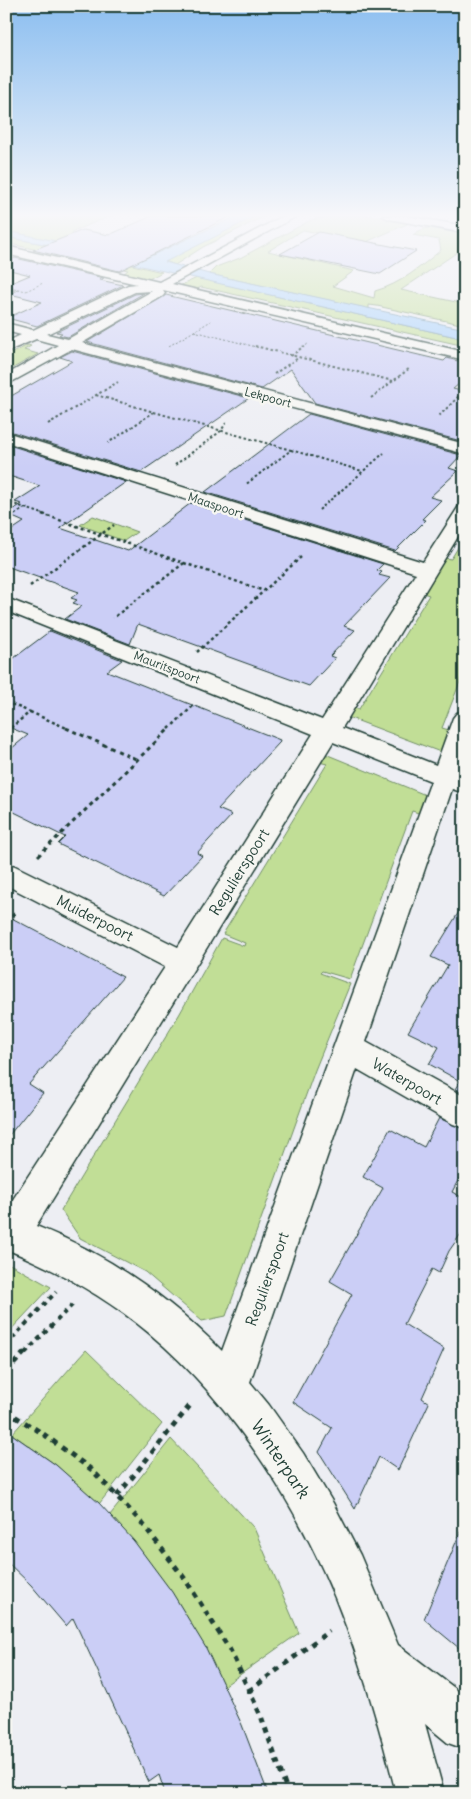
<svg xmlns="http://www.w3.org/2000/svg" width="471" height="1799" viewBox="0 0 471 1799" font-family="Delius,sans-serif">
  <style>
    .green { fill: #c1de96; stroke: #708e65 }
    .water { fill: #a1cefc; stroke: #6d94ac }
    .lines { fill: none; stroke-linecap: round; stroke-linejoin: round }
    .stream { fill: #6d94ac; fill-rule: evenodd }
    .building { fill: #cbcef6; stroke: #1f3d34 }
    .minor-casing { stroke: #1f3d34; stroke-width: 3 }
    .tertiary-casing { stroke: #1f3d34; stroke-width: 3 }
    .path-far5 { stroke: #1f3d34; stroke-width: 1; stroke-dasharray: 2 2; stroke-linecap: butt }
    .path-far4 { stroke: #1f3d34; stroke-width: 2; stroke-dasharray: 2.5 2.5; stroke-linecap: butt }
    .path-far3 { stroke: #1f3d34; stroke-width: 2.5; stroke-dasharray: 3 3; stroke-linecap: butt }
    .path-far2 { stroke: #1f3d34; stroke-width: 3; stroke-dasharray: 4 4; stroke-linecap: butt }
    .path-far1 { stroke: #1f3d34; stroke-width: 4; stroke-dasharray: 4.5 4.5; stroke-linecap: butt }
    .path { stroke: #1f3d34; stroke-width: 5; stroke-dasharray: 5.5 5.5; stroke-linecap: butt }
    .minor { fill: #f6f6f2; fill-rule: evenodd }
    .tertiary { fill: #f6f6f2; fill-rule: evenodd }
    .labels { text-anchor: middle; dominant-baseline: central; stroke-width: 5; stroke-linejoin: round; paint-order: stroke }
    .far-street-label { font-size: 12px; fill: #1f3d34; stroke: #f6f6f2 }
    .street-label { font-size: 15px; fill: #1f3d34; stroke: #f6f6f2 }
    .near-street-label { font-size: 18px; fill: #1f3d34; stroke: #f6f6f2 }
  </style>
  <rect width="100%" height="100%" fill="#edeef3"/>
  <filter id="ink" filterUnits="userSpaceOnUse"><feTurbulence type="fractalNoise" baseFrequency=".02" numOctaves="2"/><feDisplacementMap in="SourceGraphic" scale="10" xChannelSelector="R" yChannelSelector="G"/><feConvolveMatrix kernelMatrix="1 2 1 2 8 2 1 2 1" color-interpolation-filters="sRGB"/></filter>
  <g filter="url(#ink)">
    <!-- green -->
    <path class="green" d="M6,216H111L73,231L68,241L75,245L6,231Z
      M256,216H265L203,247L175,265L165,261Z
      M339,216C354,216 397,213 407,224L366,242L303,230L268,251L354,271L333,286L374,298L375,291C401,284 420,267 441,250L439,240L413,235C429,222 446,229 465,232V247L401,290L465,304V325L377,306L369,305V309L209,274L216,267L240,258L311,220Z
      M6,237L44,244L162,272L147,280L123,274L128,270L6,243Z
      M197,278L465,339V346L201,287L194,291L177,287Z
      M28,345L31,346L24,350L38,354L6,372V356Z
      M93,516L137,532L124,541L80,525Z
      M465,536V669L442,728L452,731L443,753L345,716L353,708L359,709L429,595L423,593L444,558L451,559Z
      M323,753L428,796L422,814L412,811L350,979L322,971L320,973L350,984L315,1070L226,1316L202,1321L145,1272L80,1238L61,1210L179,1015L222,938L244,946L245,943L223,934L327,764L319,762Z
      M6,1262L51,1287L6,1335Z
      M86,1350L162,1424L99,1504L56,1465L12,1434Z
      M171,1439L254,1528L299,1633L224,1686L110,1515Z"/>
    <!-- water -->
    <path class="water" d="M237,216H256L165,262L209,274L465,329V339L44,244L6,237V231L144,259Z"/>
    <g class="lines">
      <!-- stream -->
      <path class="stream" d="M426,226L465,233V235L428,228Z"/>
    </g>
    <!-- building -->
    <path class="building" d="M152,216H231L119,271L33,250L83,230L109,235Z
      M319,232L416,251L380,274L280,254Z
      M15,258L104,278L100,280L123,285L37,326L7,318L42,302L10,294L18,290L6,287V285L30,275L6,269V262Z
      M144,293L68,337L59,335L62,333L56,332L135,294Z
      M166,295L444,361L447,358L465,363V379L453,389L465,392V442L315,403L291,369L262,389L87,342Z
      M72,351L249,398L141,472L6,430V399L72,361L60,357Z
      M309,414L461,455L449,468L458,471L430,497L441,500L422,519L426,520L395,551L205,492Z
      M6,444L126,482L60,528L128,551L191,503L383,564L377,570L382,572L379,575L390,578L344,626L355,630L330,656L335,658L309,686L138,624L130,644L65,619L82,606L73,603L77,600L71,598L79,592L6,566V534L24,522L6,514L22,504L15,502L40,486L6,475Z
      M50,631L122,660L107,671L280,740L279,743L218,809L232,815L197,853L202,856L164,896L58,844L65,837L6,808V753L28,735L6,726V664Z
      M465,902V1095L455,1089L460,1081L429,1064L439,1047L408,1032L448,965L431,957Z
      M6,915L123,977L29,1084L43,1093L6,1139Z
      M439,1118L465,1130V1167L452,1192L465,1199V1228L449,1251L439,1273L432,1269L404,1324L444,1349L422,1398L429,1403L398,1470L379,1457L355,1509L319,1452L332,1428L293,1402L352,1294L330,1281L383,1188L363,1177L390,1129L424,1147Z
      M6,1430L56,1465L99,1503L134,1541L172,1592L206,1648L242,1725L268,1793H165L159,1775L149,1782L73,1618L66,1626L31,1585L6,1561Z
      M464,1523H465V1653L424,1619Z"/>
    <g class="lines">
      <!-- minor casing -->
      <g class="minor-casing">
        <path id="minor" d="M283,216H297L172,284L465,352V360L163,290L165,293L163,296L82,343L465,444V454L72,349L6,385V375L58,345L36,339L6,352V342L21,335L6,331V323L33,330L128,285L137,284L6,254V246L159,282ZM152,291L68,339L47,334L135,292Z
          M6,432L423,562L459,506L465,505V525L342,728L436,765L453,718L457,713L465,711V753L458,773L465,776V793L452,789L366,1042L465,1097V1128L453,1124L357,1069L250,1382L269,1405L303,1453L333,1503L360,1555L398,1645L465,1696V1749L448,1743L425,1724L444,1793H396C382,1736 366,1680 346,1626C307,1519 237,1407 149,1333C107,1298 57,1270 6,1249V1210L165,967L6,885V863L15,866L178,947L313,734L6,611V598L322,720L416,573L6,442ZM333,742L431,781L222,1351C169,1297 107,1254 36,1226Z"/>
      </g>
      <!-- tertiary casing -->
      <g class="tertiary-casing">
        <path id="tertiary" d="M383,216H407L465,226V233L389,219Z"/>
      </g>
      <!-- path-far5 -->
      <path class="path-far5" d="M315,218L330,216
        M6,286L18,289L6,294
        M18,289L26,291L43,283
        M194,331L260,348
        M169,346L211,321
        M303,348L309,343"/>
      <!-- path-far4 -->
      <path class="path-far4" d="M255,346L393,381
        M291,356L304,346
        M274,374L298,358
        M96,395L154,412L108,443
        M371,398L410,368
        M154,412L291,450L245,485
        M439,416L465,390
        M48,424L118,382
        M291,450L362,471
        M175,465L221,431L226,423
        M6,501L25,508L14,515
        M25,508L46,515
        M319,510L384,453"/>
      <!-- path-far3 -->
      <path class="path-far3" d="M42,514L184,563L113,618
        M6,520L16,514
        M184,563L264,591
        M30,586L114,525
        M197,652L301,557
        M6,702L30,712L9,729
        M30,712L69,729
        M169,729L193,706"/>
      <!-- path-far2 -->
      <path class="path-far2" d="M66,728L138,760
        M6,732L11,728
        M38,856L170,728
        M6,922L16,912"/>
      <!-- path-far1 -->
      <path class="path-far1" d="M6,1345L56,1292
        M25,1353L74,1303"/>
      <!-- path -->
      <path class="path" d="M6,1372L26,1351
        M6,1411L42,1433L92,1470L142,1523L185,1579L230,1650L261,1716L288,1793
        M117,1496L192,1403
        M249,1691L329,1631"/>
      <!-- minor -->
      <use href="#minor" class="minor"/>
      <!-- tertiary -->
      <use href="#tertiary" class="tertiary"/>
    </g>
  </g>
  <!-- sky -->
  <linearGradient id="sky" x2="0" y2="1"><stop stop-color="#8bbef0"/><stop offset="0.46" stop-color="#f7f7fa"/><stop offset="1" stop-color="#f7f7fa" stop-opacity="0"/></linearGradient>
  <rect width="471" height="468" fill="url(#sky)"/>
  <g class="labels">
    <!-- far-street labels -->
    <g class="far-street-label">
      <text transform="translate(268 397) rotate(15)">Lekpoort</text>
      <text transform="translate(216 505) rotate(18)">Maaspoort</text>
      <text transform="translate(167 667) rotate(21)">Mauritspoort</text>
    </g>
    <!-- street labels -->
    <g class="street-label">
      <text transform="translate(239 872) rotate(-58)">Regulierspoort</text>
      <text transform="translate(95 918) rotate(27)">Muiderpoort</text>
      <text transform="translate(407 1081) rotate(30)">Waterpoort</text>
      <text transform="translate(267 1279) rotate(-70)">Regulierspoort</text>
    </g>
    <!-- near-street labels -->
    <g class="near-street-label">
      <text transform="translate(281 1459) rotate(56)">Winterpark</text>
    </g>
  </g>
  <!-- margin -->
  <rect width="471" height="1799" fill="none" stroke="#f6f6f2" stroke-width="25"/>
  <rect x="12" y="12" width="446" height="1774" fill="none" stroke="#1f3d34" stroke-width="2" filter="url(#ink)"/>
</svg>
